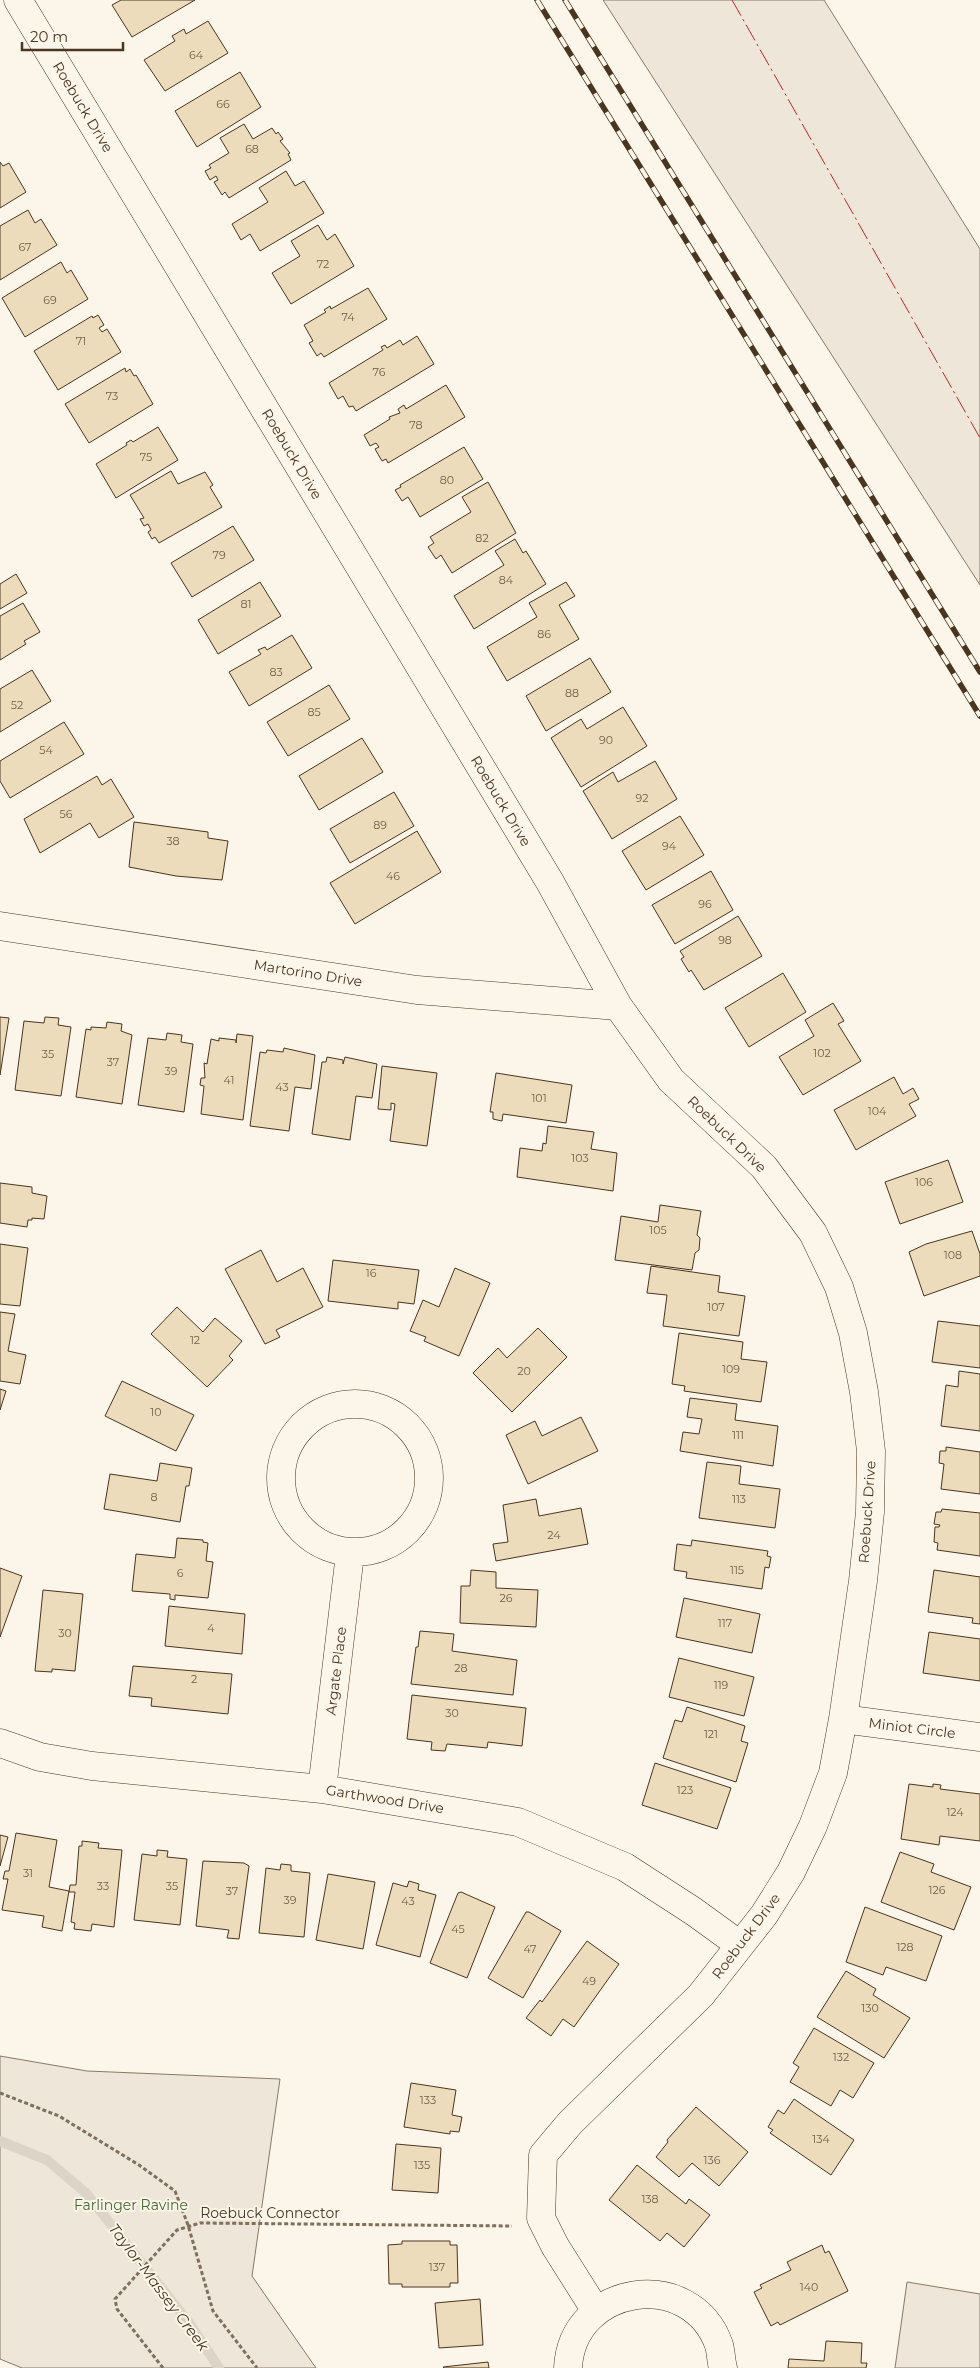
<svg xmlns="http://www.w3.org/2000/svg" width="980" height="2368" viewBox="0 0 980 2368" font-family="Montserrat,sans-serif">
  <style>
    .green { fill: #ede6d9; stroke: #887966 }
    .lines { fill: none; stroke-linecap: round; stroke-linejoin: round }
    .stream { stroke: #dcd4c6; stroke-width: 10 }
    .building { fill: #ecdcbc; stroke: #4a3520 }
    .minor-casing { stroke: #4a3520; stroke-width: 29 }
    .path { stroke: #7f6f5c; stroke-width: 3; stroke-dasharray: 4 2.5; stroke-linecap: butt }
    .minor { stroke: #fbf6e9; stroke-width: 28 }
    .rail-casing { stroke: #4a3520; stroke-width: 5.5 }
    .rail { stroke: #fbf6e9; stroke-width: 4; stroke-dasharray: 11; stroke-linecap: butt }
    .power { stroke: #c62828; stroke-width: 1; stroke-dasharray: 18 4 2.5 4; stroke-linecap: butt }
    .labels { text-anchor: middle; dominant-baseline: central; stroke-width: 4; stroke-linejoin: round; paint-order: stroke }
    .number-label { font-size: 11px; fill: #725f47 }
    .street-label { font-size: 14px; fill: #4a3520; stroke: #fbf6e9 }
    .park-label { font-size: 14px; fill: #436837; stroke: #fbf6e9 }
    .water-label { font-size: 15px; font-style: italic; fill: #4a3520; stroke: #fbf6e9 }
  </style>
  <rect width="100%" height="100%" fill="#fbf6e9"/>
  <!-- green -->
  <path class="green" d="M603,0H824L980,249V585Z
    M0,2056L87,2071L280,2079L252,2276L316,2368H22L0,2359Z
    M907,2282L980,2294V2368H895Z"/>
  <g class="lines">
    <!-- stream -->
    <path class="stream" d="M0,2141L47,2160L86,2193L190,2324L219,2368"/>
  </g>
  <!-- building -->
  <path class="building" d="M121,0H195L132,37L112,5Z
    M208,21L228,53L165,91L144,60L175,41L172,36L184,29L186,34Z
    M240,72L261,107L197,147L175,111Z
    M244,124L253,139L272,128L276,134L278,132L283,139L280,141L290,153L288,154L291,160L229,198L225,192L222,195L214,182L218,180L216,176L210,180L205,171L211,168L209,165L229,153L220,138Z
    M0,162L3,166L9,163L26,192L0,208Z
    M286,171L295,186L304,181L324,213L260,251L250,234L241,240L232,224L268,202L259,188Z
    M28,210L35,223L41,219L57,245L0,280V226Z
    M318,225L327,240L335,234L354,266L291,304L272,273L300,256L291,241Z
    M61,262L67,273L71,270L88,299L25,337L2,298Z
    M368,288L387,319L324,357L321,353L317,356L309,343L313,341L304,325L326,312L324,310L330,306L331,309Z
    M98,315L104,325L99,328L102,332L107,329L121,352L58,390L34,351L92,316L93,318Z
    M417,336L434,364L356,411L353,406L349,407L343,396L338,399L329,383L383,350L381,347L385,345L387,348L400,340L403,345Z
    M125,368L126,372L130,369L134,376L136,375L153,404L89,443L65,404Z
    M446,385L465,417L388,463L386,459L382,461L375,449L379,447L376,443L370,446L364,435L390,419L389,417L400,413L398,409L404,405L406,409Z
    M158,427L178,460L116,498L96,464L127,445L126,443L131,440L133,442Z
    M464,447L483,479L420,517L408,497L402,501L395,490L401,487L400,485Z
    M171,471L178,484L205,472L213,485L210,487L222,507L159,543L155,537L152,539L148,532L151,530L148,524L144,526L140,519L144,518L130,495Z
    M488,482L516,533L452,573L441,555L436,559L428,547L434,543L430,537L471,512L462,497Z
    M233,526L254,560L192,597L171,563Z
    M515,539L523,553L526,551L546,584L474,629L454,596L504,565L495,551Z
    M16,574L27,593L0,609V584Z
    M260,582L281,616L218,654L198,620Z
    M566,582L575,596L559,605L579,639L507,681L487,647L537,617L529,603Z
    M23,603L40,632L24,641L26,644L0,660V616Z
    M292,635L312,668L249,706L229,672L261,654L258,650L265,647L267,650Z
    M590,658L611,692L546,731L526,696Z
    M32,670L51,701L0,732V689Z
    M329,685L350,719L288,756L267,722Z
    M623,707L647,746L581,787L551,738L581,719L587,729Z
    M64,722L84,754L10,798L0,781V761Z
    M362,738L383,772L319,810L299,776Z
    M655,761L677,799L612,839L583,791L613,772L618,782Z
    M97,776L102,785L111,779L134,817L99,838L90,823L40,853L24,819Z
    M394,792L414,826L350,863L330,829Z
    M680,816L704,855L646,890L622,851Z
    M134,822L208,832V838L228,841L222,880L176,876L129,867Z
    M417,831L441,872L355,924L330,883Z
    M711,871L733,910L675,944L652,905Z
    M738,916L762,956L704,990L691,970L689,972L681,959L684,957L680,951Z
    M783,973L806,1012L749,1047L725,1008Z
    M833,1003L844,1021L838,1024L861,1061L803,1095L779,1057L814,1036L805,1020Z
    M0,1017L9,1018L0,1075Z
    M45,1017L59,1018L58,1025L71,1027L61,1096L15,1090L24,1021L44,1023Z
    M107,1022L122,1024L121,1031L132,1035L122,1104L76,1097L86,1029L91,1030V1027L106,1028Z
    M167,1033L182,1035L181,1042L193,1044L184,1112L138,1105L148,1038L166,1040Z
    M237,1034L253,1036L243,1120L201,1114L204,1086L200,1085L201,1078H205L204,1063L207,1064L211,1039L219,1041V1038L236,1040V1043Z
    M284,1048L315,1055L311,1089L295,1087L289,1131L250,1126L260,1052L266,1053L267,1050L283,1052Z
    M327,1057L343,1060V1064L345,1057L377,1064L372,1098L356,1096L350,1140L312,1134L322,1062H326Z
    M382,1066L437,1073L427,1146L390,1141L395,1104L391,1103V1110L378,1109Z
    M496,1073L572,1085L566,1123L503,1114L502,1121L493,1119V1112H490Z
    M894,1077L903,1094L913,1088L919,1099L909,1104L916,1116L856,1150L834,1110Z
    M548,1126L594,1132L591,1149L617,1153L613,1191L517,1177L520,1148L542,1151L543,1143L546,1144Z
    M948,1160L963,1202L900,1224L885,1182Z
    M0,1183L32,1187V1193L47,1196L44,1219L32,1218V1220H28L27,1227L0,1223Z
    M660,1205L701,1211L697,1235L700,1238L699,1250L695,1253L692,1270L615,1260L621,1216L658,1222Z
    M972,1231L980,1254V1276L924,1296L909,1252L926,1244Z
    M0,1244L28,1248L20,1306L0,1304Z
    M261,1250L277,1282L303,1268L323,1307L276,1330L280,1337L265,1344L225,1269Z
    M333,1260L419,1270L414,1304L398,1302V1309L328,1301Z
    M651,1266L720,1276L718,1292L745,1296L739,1336L663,1326L667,1295L647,1293Z
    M455,1268L490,1283L459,1356L424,1341L426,1337L410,1331L423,1300L439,1307Z
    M177,1307L203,1332L215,1318L242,1341L229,1356L233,1360L207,1387L151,1334Z
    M0,1312L15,1314L8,1351L26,1355L20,1384L0,1381Z
    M938,1321L980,1326V1368L932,1362Z
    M538,1328L567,1357L512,1412L473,1373L498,1348L507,1358Z
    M679,1333L743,1342L741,1359L767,1362L761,1402L684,1391L685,1386L672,1384Z
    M959,1371L980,1374V1431L941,1426L946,1385L958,1387Z
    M122,1381L194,1415L176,1451L105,1416Z
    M0,1389L6,1391L0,1410Z
    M690,1398L737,1404L735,1420L778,1426L773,1466L680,1451L683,1432L699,1434L702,1419L687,1417Z
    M581,1417L598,1451L528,1484L506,1435L535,1421L542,1436Z
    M946,1447L980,1452V1494L941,1489L944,1464L939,1463L940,1451H946Z
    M707,1462L741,1466L739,1484L780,1489L775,1528L699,1518Z
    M160,1463L192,1468L189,1486H186L180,1522L104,1509L110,1474L157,1481Z
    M536,1499L539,1516L581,1508L588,1544L496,1561L493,1544L508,1542L503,1505Z
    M942,1509L980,1513V1556L937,1550L938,1543L934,1542L935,1527H939L940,1525L934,1524L936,1512H941Z
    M177,1538L203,1540V1542L208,1543L206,1561L213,1562L208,1598L175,1595V1600L170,1599V1594L132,1591L136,1554L175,1558Z
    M692,1540L768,1551L767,1556L771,1557L769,1568L765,1567L762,1589L686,1578L687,1572L674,1570L677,1544L691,1546Z
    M0,1568L22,1576L0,1637Z
    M471,1570L496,1572V1588L538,1590L536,1627L460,1623L461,1586H470Z
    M934,1570L980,1577V1624L972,1623L973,1618L928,1612Z
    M43,1590L83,1594L75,1671L52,1669V1672L35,1671Z
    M684,1598L760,1614L752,1653L676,1637Z
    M169,1606L245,1614L242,1654L165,1646Z
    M420,1631L454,1634L452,1651L517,1660L513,1695L411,1684L416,1647H418Z
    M929,1632L980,1639V1681L923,1673Z
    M679,1658L754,1677L744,1716L669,1697Z
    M133,1666L232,1674L228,1714L151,1706L152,1698L129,1696Z
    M412,1695L526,1708L522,1746L488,1742L487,1748L447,1744L445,1751L431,1750L432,1742L407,1739Z
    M687,1707L745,1726L741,1741L748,1743L736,1782L663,1758L675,1720L682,1722Z
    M655,1763L731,1788L717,1829L642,1805Z
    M909,1784L933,1787V1784L941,1785L940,1789L980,1794V1841L940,1836L939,1845L901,1839Z
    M16,1833L57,1840L49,1887L69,1891L62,1931L42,1927L44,1916L2,1910L8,1879H3L5,1871H9Z
    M0,1835L8,1837L0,1866Z
    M82,1841L99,1843L98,1848L122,1850L114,1927L92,1924L91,1931L74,1929L75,1923L71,1922L75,1892H69L70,1885H76L79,1846H82Z
    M157,1850L168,1851L167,1857L187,1859L180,1925L134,1920L142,1854L157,1856Z
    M900,1852L934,1864L931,1872L971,1887L954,1930L881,1902Z
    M203,1861L244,1863L249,1866L239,1939L227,1938L229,1930L196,1926Z
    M281,1864L291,1865V1871L310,1873L304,1937L259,1933L266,1868L280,1870Z
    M328,1874L375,1882L363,1949L316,1940Z
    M409,1881L419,1884L418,1890L436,1895L420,1957L376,1945L393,1883L407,1887Z
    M461,1892L495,1907L467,1978L430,1963L458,1893Z
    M865,1907L942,1936L926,1981L886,1967L883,1975L846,1962Z
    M526,1912H529L561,1931L523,1998L488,1978Z
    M587,1941L619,1964L574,2027L563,2019L551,2036L526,2018L540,2000L542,2002Z
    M846,1971L876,1989L873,1995L910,2018L884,2058L817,2017Z
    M814,2028L874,2063L853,2098L840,2090L831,2106L790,2082L799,2067L793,2063Z
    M411,2083L456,2090L452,2115L462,2117L459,2132L450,2131V2134L404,2127Z
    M794,2099L854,2140L831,2175L770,2133L773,2130L768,2127L778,2110L784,2114Z
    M696,2107L748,2152L719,2186L692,2163L679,2177L656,2157L668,2142L667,2140Z
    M396,2144L441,2148L438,2193L392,2190Z
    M637,2165L686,2204L689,2199L710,2215L684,2247L667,2233L660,2241L609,2200Z
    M402,2241H450V2245H457L458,2283H450V2287H402V2284H389L388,2245L402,2244Z
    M822,2245L825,2253L829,2251L848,2291L780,2325L778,2322L771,2326L754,2292L762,2288L760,2285L791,2270L787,2262Z
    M480,2299L483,2345L439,2348L435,2303Z
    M826,2341L862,2343L861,2363H867L866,2368H788L789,2359L824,2361Z
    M488,2362L489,2368H444L443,2367Z"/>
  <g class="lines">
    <!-- minor casing -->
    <g class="minor-casing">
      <path id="minor" d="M18,0L550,882L618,1006L671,1080L764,1167L813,1233L839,1287L853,1333L864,1392L871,1451L870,1512L863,1581L843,1719L833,1773L813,1826L791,1872L764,1915L701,1995L570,2123L543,2155L541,2218L555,2246L596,2311
        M0,926L417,990L618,1006
        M281 1478a74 74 0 1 1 148 0a74 74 0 1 1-148 0Z
        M843,1719L980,1737
        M0,1743L40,1757L92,1766L322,1789L518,1822L625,1867L693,1911L740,1945
        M322,1789L350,1554
        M568,2368C572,2284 691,2266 719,2345C721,2352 721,2361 723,2368"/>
    </g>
    <!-- path -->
    <path class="path" d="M0,2093L59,2116L139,2165L175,2191L188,2225L213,2311L257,2368
      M163,2368L117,2309L115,2299L177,2230L200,2223L512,2226"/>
    <!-- minor -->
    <use href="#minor" class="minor"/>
    <!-- rail casing -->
    <g class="rail-casing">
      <path id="rail" d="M537,0L980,716
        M565,0L980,672"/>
    </g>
    <!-- rail -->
    <use href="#rail" class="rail"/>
    <!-- power -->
    <path class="power" d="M732,0L980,438"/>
  </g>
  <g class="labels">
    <!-- number labels -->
    <g class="number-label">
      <text x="196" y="55">64</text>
      <text x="223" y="104">66</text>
      <text x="252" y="149">68</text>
      <text x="25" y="247">67</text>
      <text x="323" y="264">72</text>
      <text x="50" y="300">69</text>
      <text x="348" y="317">74</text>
      <text x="81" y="341">71</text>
      <text x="379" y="372">76</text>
      <text x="112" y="396">73</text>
      <text x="416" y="425">78</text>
      <text x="146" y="457">75</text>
      <text x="447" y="480">80</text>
      <text x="482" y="538">82</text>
      <text x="219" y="555">79</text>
      <text x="506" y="580">84</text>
      <text x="246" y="604">81</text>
      <text x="544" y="634">86</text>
      <text x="276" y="672">83</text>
      <text x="572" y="693">88</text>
      <text x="17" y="705">52</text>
      <text x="314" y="712">85</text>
      <text x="606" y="740">90</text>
      <text x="46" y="750">54</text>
      <text x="642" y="798">92</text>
      <text x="66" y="814">56</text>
      <text x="380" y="825">89</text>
      <text x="173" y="841">38</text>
      <text x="669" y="846">94</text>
      <text x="393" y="876">46</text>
      <text x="705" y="904">96</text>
      <text x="725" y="940">98</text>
      <text x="822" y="1053">102</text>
      <text x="48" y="1054">35</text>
      <text x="113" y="1062">37</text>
      <text x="171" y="1071">39</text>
      <text x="229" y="1080">41</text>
      <text x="282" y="1087">43</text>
      <text x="539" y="1098">101</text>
      <text x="877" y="1111">104</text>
      <text x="580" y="1158">103</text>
      <text x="924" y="1182">106</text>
      <text x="658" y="1230">105</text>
      <text x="953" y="1255">108</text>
      <text x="371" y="1273">16</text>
      <text x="716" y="1307">107</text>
      <text x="195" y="1340">12</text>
      <text x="731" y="1369">109</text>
      <text x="524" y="1371">20</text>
      <text x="156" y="1412">10</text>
      <text x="738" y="1435">111</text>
      <text x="154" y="1497">8</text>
      <text x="739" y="1499">113</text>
      <text x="554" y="1535">24</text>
      <text x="737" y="1570">115</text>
      <text x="180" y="1573">6</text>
      <text x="506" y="1598">26</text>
      <text x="725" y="1623">117</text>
      <text x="211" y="1628">4</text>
      <text x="65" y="1633">30</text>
      <text x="461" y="1668">28</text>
      <text x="194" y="1679">2</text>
      <text x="721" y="1685">119</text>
      <text x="452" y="1713">30</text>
      <text x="711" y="1734">121</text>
      <text x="685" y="1790">123</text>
      <text x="955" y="1812">124</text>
      <text x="28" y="1873">31</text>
      <text x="103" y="1886">33</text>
      <text x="172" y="1886">35</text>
      <text x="937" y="1890">126</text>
      <text x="232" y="1891">37</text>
      <text x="290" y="1900">39</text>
      <text x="408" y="1901">43</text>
      <text x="458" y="1929">45</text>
      <text x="905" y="1947">128</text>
      <text x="530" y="1949">47</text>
      <text x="589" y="1981">49</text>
      <text x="870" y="2008">130</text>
      <text x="841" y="2057">132</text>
      <text x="428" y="2100">133</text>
      <text x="821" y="2139">134</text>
      <text x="712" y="2160">136</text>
      <text x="422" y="2165">135</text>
      <text x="650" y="2199">138</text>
      <text x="437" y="2267">137</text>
      <text x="809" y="2287">140</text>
    </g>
    <!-- street labels -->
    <g class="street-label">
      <text transform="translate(83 107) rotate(59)">Roebuck Drive</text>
      <text transform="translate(292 454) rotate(59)">Roebuck Drive</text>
      <text transform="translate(501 801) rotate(59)">Roebuck Drive</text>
      <text transform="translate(308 973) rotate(9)">Martorino Drive</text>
      <text transform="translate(727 1134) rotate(44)">Roebuck Drive</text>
      <text transform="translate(867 1512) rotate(-86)">Roebuck Drive</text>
      <text transform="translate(336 1671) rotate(-83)">Argate Place</text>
      <text transform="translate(912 1728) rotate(7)">Miniot Circle</text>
      <text transform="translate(385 1799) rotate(9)">Garthwood Drive</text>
      <text transform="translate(746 1936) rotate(-53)">Roebuck Drive</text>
      <text x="270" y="2213">Roebuck Connector</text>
    </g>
    <!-- park labels -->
    <g class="park-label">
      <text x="131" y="2205">Farlinger Ravine</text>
    </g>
    <!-- water labels -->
    <g class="water-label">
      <text transform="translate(159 2287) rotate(53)">Taylor-Massey Creek</text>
    </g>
  </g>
  <!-- scale -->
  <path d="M22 42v8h101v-8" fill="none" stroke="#4a3520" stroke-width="2.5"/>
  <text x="30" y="42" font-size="15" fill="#4a3520" stroke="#fbf6e9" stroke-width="4" paint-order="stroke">20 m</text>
</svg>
